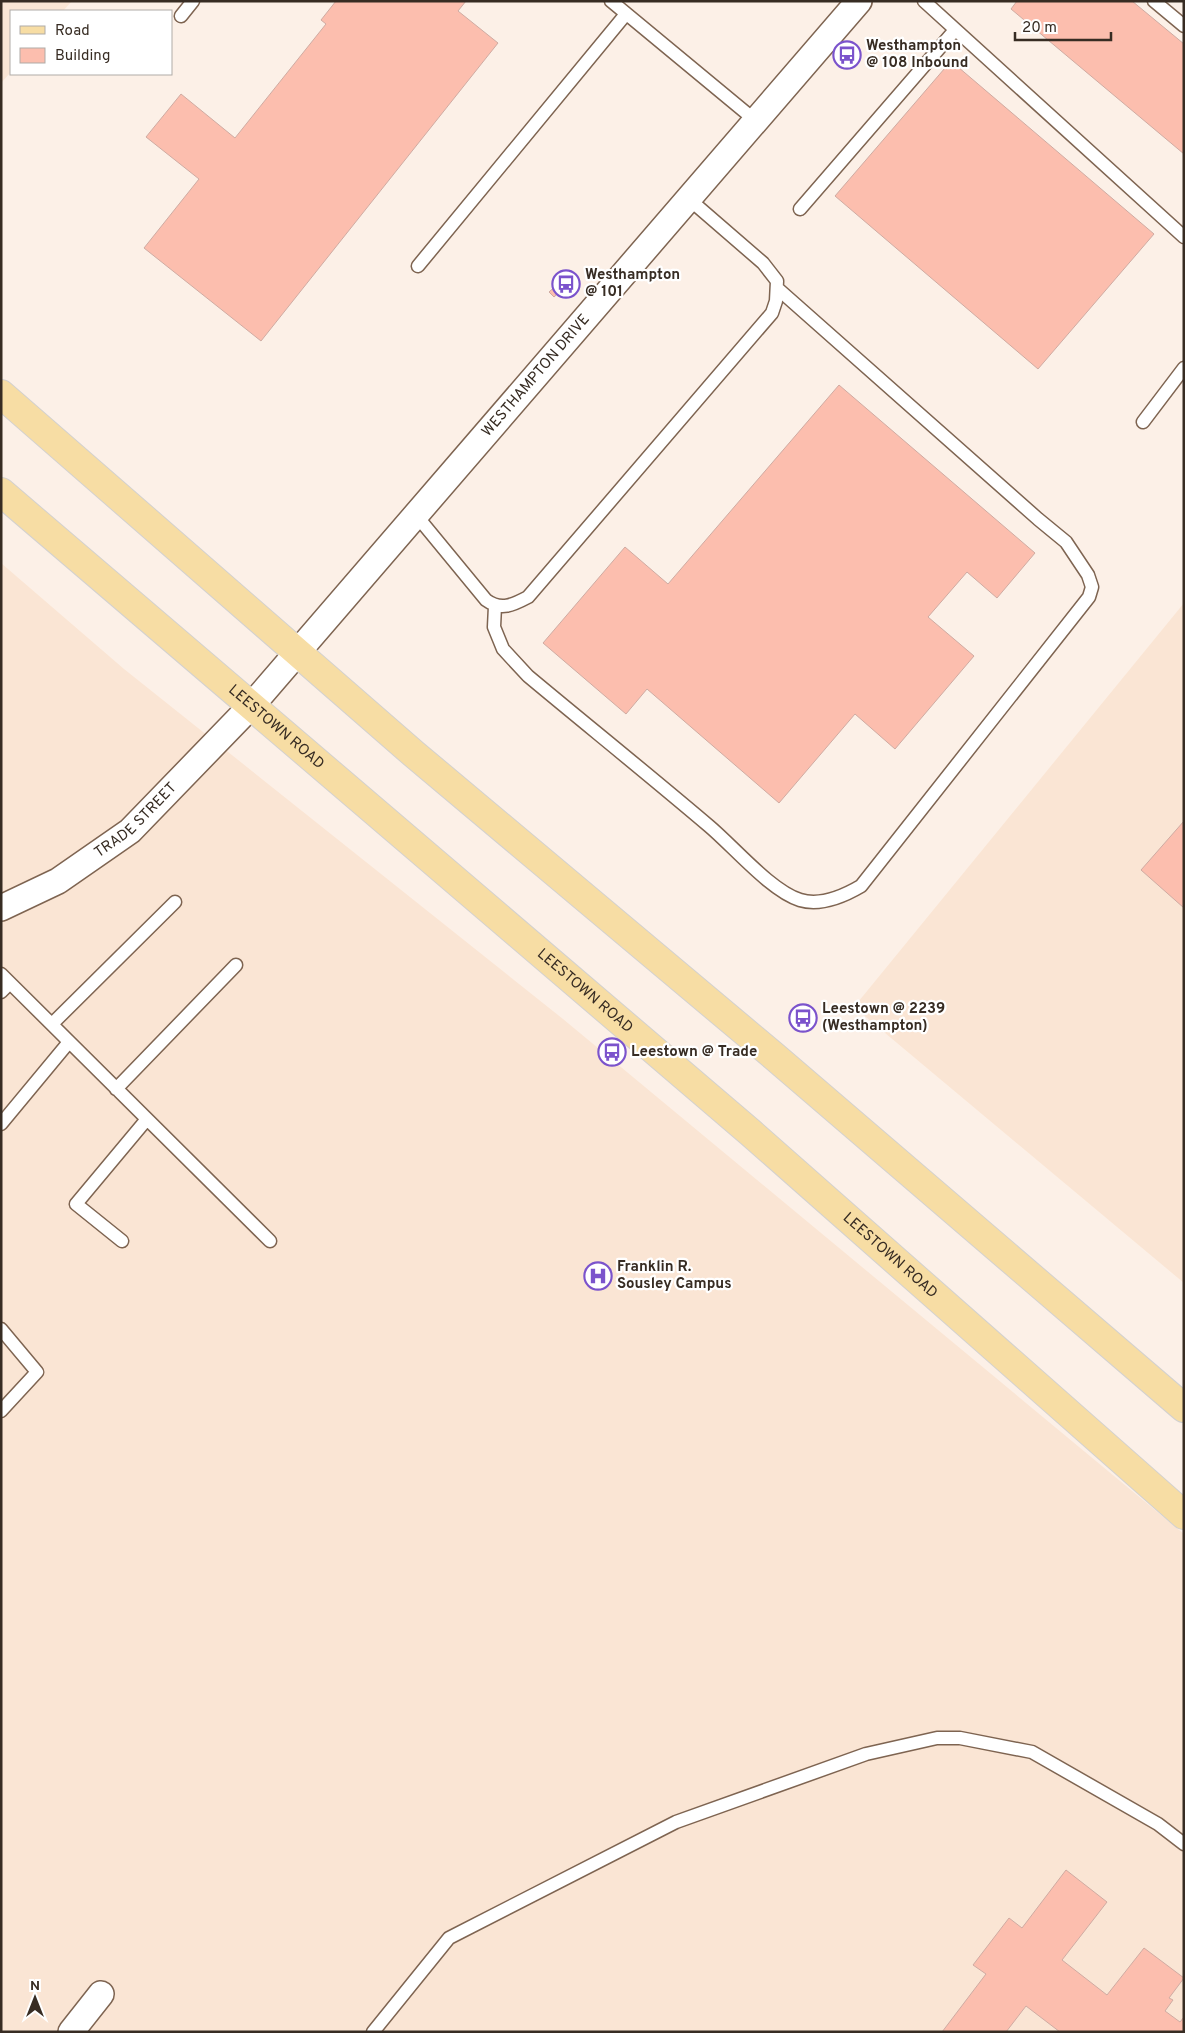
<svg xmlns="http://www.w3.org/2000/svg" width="1185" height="2033" viewBox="0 0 1185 2033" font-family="Overpass,sans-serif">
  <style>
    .built { fill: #fae5d4 }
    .building { fill: #fcbeae; stroke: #cfaba2 }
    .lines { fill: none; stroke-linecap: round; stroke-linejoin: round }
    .service-casing { stroke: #7e6451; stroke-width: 15 }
    .minor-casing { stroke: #7e6451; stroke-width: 28 }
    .primary-casing { stroke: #d3d1cf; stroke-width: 30 }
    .service { stroke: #fff; stroke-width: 12 }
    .minor { stroke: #fff; stroke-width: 25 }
    .primary { stroke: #f7dda4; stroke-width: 28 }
    .labels { text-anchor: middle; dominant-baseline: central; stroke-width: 4.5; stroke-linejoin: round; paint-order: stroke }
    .poi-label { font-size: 15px; font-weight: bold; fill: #372c23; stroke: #fff; text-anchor: start }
    .street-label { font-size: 15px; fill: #372c23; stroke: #fff }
  </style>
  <rect width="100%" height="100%" fill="#fcf0e7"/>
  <!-- built -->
  <path class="built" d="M1,1H72L63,11H11V72L1,83Z
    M1,563L124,669L563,1019L1184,1534V2032H1Z
    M1184,603V1283L854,1007Z"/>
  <!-- building -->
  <path class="building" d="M336,1H466L458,11L498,43L261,341L144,248L199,179L146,137L181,94L235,138L326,24L321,20Z
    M1017,1H1132L1184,44V154L1011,9Z
    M951,61L1154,234L1038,369L835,196Z
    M560,282L565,287L554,297L549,292Z
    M839,385L1035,553L997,598L967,572L928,617L974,656L895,749L855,714L779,803L647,689L626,714L543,643L625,547L668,584Z
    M1184,821V908L1141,870Z
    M1066,1870L1107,1902L1062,1960L1107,1995L1144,1948L1184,1978L1169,1998L1173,2000L1165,2011L1180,2022L1184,2017V2032H1060L1026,2006L1006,2032H942L986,1974L973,1965L1009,1918L1022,1928Z"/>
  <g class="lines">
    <!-- service casing -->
    <g class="service-casing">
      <path id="service" d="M611,1L756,121
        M924,1L1184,237
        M1154,1L1184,26
        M181,16L193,1
        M800,209L955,30
        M418,266L626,14
        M1143,422L1184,368
        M416,515L486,600C501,611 513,605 528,597L772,313L776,301L777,281L763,263L689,199
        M495,606L494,627L503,649L528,676C588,726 649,775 709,826C734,847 771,891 800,900C820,906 844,896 861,886L1089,597L1092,587L1088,575L1066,542L1038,519L777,288
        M1,974L270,1241
        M1,992L10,983
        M52,1024L175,902
        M116,1089L236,965
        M1,1124L69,1042
        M122,1241L76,1204L147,1119
        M1,1329L37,1372L1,1411
        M373,2032L449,1938L676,1822L866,1754L937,1738H960L1032,1752L1158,1824L1184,1844"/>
    </g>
    <!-- minor casing -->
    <g class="minor-casing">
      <g id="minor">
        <path id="s1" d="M1,908L58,881L130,831L252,705L859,1"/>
        <path d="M71,2032L101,1994"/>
      </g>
    </g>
    <!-- primary casing -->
    <g class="primary-casing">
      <g id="primary">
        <path d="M1,394L414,754L775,1057L1184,1408"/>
        <path id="s2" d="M1,492L751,1133L1184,1515"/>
      </g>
    </g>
    <!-- service -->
    <use href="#service" class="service"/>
    <!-- minor -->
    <use href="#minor" class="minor"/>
    <!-- primary -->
    <use href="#primary" class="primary"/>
  </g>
  <!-- icons -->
  <defs>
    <g id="bus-ring" transform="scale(1.4375)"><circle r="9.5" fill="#fff" stroke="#7b53cc" stroke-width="1.5"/><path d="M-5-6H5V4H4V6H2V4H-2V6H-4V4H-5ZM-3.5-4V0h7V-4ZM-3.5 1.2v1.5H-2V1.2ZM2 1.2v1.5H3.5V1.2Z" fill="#7b53cc"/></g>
    <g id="hospital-ring" transform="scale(1.4375)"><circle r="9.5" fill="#fff" stroke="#7b53cc" stroke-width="1.5"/><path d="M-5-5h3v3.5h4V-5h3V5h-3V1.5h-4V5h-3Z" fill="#7b53cc"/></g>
  </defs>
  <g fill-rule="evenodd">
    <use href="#bus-ring" x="847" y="55"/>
    <use href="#bus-ring" x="566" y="284"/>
    <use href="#bus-ring" x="803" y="1018"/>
    <use href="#bus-ring" x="612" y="1052"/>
    <use href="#hospital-ring" x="598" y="1276"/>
  </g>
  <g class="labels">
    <!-- poi labels -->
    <g class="poi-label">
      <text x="866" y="46">Westhampton<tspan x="866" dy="17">@ 108 Inbound</tspan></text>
      <text x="585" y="275">Westhampton<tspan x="585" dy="17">@ 101</tspan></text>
      <text x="822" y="1009">Leestown @ 2239<tspan x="822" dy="17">(Westhampton)</tspan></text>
      <text x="631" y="1052">Leestown @ Trade</text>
      <text x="617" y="1267">Franklin R.<tspan x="617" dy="17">Sousley Campus</tspan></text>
    </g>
    <!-- street labels -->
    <g class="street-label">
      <text stroke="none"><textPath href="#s1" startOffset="761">WESTHAMPTON DRIVE</textPath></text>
      <text stroke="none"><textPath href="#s2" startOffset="362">LEESTOWN ROAD</textPath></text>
      <text stroke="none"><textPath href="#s1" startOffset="162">TRADE STREET</textPath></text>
      <text stroke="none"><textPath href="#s2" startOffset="768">LEESTOWN ROAD</textPath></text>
      <text stroke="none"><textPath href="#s2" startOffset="1172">LEESTOWN ROAD</textPath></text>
    </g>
  </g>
  <!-- border -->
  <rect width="1185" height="2033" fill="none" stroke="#372c23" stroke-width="5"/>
  <!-- legend -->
  <rect x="10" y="10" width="162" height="65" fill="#ffffff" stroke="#afaba7"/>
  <rect x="20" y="26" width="25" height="8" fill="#f7dda4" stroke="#afaba7"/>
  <text x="55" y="35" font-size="15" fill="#372c23">Road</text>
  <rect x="20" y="48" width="25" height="15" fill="#fcbeae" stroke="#afaba7"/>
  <text x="55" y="60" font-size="15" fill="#372c23">Building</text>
  <!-- north arrow -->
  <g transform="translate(35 1998)" stroke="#ffffff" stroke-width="4" paint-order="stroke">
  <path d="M0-4L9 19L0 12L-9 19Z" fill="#372c23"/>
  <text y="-8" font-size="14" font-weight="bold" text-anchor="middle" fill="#372c23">N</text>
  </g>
  <!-- scale -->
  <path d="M1015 32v8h96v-8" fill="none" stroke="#372c23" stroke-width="2.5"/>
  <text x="1022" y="32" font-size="15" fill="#372c23" stroke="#ffffff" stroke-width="4" paint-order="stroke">20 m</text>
</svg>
